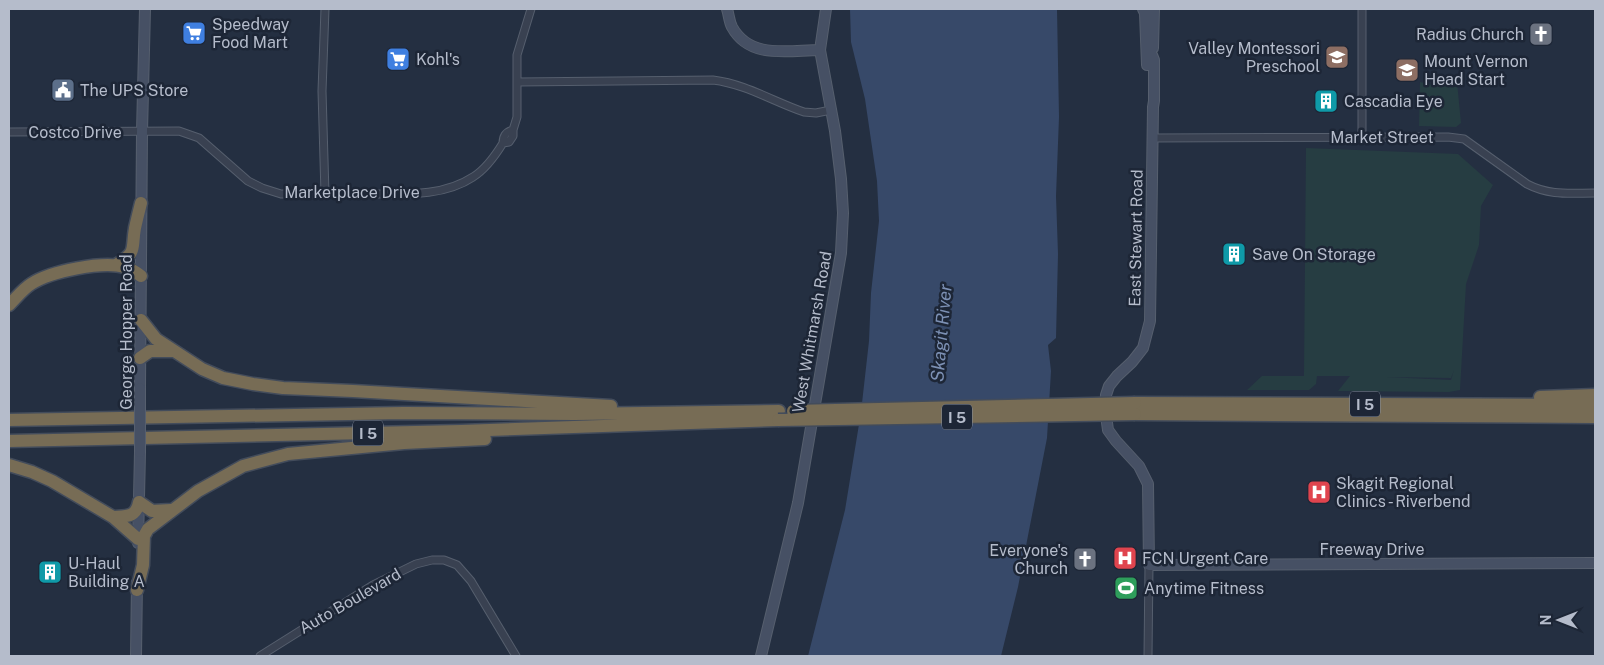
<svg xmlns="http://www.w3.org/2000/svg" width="1604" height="665" viewBox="0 0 1604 665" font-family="'Public Sans',sans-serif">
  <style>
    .green { fill: #263d42; fill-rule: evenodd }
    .water { fill: #374969 }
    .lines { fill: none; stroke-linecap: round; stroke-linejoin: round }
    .street-casing { stroke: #565f6e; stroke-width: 9 }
    .secondary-casing { stroke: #565f6e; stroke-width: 12 }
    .highway-casing { stroke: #434c5b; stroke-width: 15 }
    .street { stroke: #394151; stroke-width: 7 }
    .secondary { stroke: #465064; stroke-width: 10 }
    .highway { stroke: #776c55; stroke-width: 12 }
    .secondary-bridge-casing { stroke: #565f6e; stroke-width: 12; stroke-linecap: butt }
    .highway-bridge-casing { stroke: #434c5b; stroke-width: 15; stroke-linecap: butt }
    .secondary-bridge { stroke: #465064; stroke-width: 10 }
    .highway-bridge { stroke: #776c55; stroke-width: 12 }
    .labels { text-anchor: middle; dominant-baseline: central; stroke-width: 5; stroke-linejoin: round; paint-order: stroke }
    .shield { fill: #1d2636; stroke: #878f9e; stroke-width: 1 }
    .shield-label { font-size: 15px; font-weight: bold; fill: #b5bccb }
    .poi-label { font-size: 16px; fill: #b5bccb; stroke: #1d2636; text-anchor: start }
    .street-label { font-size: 16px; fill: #b5bccb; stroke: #1d2636 }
    .water-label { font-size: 18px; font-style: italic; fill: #7c90b4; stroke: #1d2636 }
  </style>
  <rect width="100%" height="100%" fill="#242f41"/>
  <!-- green -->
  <path class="green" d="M1420,82L1432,85L1457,82L1461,123L1456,127L1419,126Z
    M1306,148L1458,154L1493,185L1481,206L1479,245L1466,284L1460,390L1449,392L1338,391L1350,376H1317L1316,384L1309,390H1247L1262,376H1304ZM1454,370L1451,380L1386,377L1451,378Z"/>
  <!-- water -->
  <path class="water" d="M850,9H1057L1059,117L1056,196L1058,254L1056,338L1048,345L1051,371L1047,438L1018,587L1001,656H808L845,510L861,412L869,341L871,293L879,221L877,181L865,99L851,42Z"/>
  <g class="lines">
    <!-- street casing -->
    <g class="street-casing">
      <path id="street" d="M325,9L322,91L325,194
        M518,82L713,80C746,84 774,102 804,112L816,113L831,110
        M9,132L179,131L199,138L248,181L262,188L281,194C311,194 340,194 369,194C403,194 443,197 473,177C486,169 495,156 503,143
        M1362,137V9
        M1152,138L1448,137L1464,139L1527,184C1550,196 1570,193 1595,193
        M503,143L509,142L513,136V130L517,117V55L531,9
        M503,143C503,136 505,132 513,130
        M260,656L373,585L416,564L432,560H444L457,565L471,581L516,656
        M1148,656L1149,565"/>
    </g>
    <!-- secondary casing -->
    <g class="secondary-casing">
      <path id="secondary" d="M727,9C729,15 729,21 732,27C750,60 789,50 820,50
        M1143,9L1145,13L1147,65
        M1153,48L1154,9
        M1152,55L1154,60V101L1153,107L1150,321L1143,348L1132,362L1117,376L1109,386L1106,395L1105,408L1108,430L1116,441L1139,466L1148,484L1149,565L1595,563
        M140,388L142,132L145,9
        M138,543L140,452
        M136,656L137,582
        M761,656L798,503L841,253L843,213L841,179L835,131L820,50L826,9"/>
    </g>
    <!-- highway casing -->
    <g class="highway-casing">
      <path id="highway" d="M116,265C138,251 131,251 135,228C137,219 139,211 141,203
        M9,305C16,298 23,289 31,284C51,271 102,261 125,267C131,269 136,272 141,276
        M141,320L156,339L202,369L223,378L253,384L283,388L353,391L611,406
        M140,358L150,351H173
        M1540,397L1595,395
        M1135,403L1595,405
        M1135,414L1595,417
        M9,420L403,413L575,414L779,411
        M9,441L461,431L778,420
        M9,465L32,472L52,481L113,517L138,539
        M113,517C126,516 136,518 139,502L152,511L171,510
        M137,590L143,565L144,536L148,529L198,491L243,466L288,454L404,443L485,439"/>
    </g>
    <!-- street -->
    <use href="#street" class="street"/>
    <!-- secondary -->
    <use href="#secondary" class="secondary"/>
    <!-- highway -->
    <use href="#highway" class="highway"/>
    <!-- secondary-bridge casing -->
    <g class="secondary-bridge-casing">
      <path id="secondary-bridge" d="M140,452V388"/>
    </g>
    <!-- highway-bridge casing -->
    <g class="highway-bridge-casing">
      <path id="highway-bridge" d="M793,411L1135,403
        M778,420L1135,414"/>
    </g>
    <!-- secondary-bridge -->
    <use href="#secondary-bridge" class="secondary-bridge"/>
    <!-- highway-bridge -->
    <use href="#highway-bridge" class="highway-bridge"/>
  </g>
  <!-- icons -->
  <defs>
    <g id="supermarket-square" transform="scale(1.25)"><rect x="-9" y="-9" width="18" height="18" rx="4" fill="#3f7fe0" stroke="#1d2636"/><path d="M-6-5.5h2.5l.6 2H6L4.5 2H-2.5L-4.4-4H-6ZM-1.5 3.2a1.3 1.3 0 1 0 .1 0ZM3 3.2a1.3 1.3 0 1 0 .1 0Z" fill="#fff"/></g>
    <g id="church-square" transform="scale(1.25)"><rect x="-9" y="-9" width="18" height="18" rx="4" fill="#6b7280" stroke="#1d2636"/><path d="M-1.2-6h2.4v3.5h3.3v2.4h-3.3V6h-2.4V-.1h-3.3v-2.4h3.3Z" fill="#fff"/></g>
    <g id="school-square" transform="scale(1.25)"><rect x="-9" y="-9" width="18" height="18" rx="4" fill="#8d6e63" stroke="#1d2636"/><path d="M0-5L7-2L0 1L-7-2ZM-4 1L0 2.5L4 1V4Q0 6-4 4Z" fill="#fff"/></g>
    <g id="civic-square" transform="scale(1.25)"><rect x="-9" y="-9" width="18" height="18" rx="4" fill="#5c6f8a" stroke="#1d2636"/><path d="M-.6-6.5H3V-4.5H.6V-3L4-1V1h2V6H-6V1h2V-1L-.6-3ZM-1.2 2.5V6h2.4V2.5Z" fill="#fff"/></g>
    <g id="building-square" transform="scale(1.25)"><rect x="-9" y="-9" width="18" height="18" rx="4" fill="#0f9aa8" stroke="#1d2636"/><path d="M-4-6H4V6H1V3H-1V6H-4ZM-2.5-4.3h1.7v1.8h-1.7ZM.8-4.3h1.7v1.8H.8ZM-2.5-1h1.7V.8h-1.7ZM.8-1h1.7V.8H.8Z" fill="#fff"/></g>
    <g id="hospital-square" transform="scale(1.25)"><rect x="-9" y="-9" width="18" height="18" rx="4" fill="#e0444e" stroke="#1d2636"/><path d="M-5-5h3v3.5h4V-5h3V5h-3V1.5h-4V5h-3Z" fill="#fff"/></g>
    <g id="stadium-square" transform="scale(1.25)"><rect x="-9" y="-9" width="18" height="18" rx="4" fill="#2e9e5b" stroke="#1d2636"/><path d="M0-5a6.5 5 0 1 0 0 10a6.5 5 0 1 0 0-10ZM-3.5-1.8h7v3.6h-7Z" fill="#fff"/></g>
  </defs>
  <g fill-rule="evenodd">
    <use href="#supermarket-square" x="194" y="33"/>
    <use href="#church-square" x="1541" y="34"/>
    <use href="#school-square" x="1337" y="57"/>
    <use href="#supermarket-square" x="398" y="59"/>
    <use href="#school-square" x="1407" y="70"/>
    <use href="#civic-square" x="63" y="90"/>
    <use href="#building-square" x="1326" y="101"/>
    <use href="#building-square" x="1234" y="254"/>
    <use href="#hospital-square" x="1319" y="492"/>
    <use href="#hospital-square" x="1125" y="558"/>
    <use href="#church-square" x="1085" y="559"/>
    <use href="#building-square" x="50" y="572"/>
    <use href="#stadium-square" x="1126" y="588"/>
  </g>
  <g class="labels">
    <!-- shield labels -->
    <g class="shield">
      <rect x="1350" y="391.5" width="30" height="25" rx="4"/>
      <rect x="942" y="404.5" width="30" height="25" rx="4"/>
      <rect x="353" y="420.5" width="30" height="25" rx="4"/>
    </g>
    <g class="shield-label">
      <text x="1365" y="404">I 5</text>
      <text x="957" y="417">I 5</text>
      <text x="368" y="433">I 5</text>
    </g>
    <!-- poi labels -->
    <g class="poi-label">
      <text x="212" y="24">Speedway<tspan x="212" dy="18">Food Mart</tspan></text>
      <text x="1524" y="34" text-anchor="end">Radius Church</text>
      <text x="1320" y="48" text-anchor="end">Valley Montessori<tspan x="1320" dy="18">Preschool</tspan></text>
      <text x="416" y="59">Kohl's</text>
      <text x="1424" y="61">Mount Vernon<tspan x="1424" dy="18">Head Start</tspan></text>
      <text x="80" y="90">The UPS Store</text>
      <text x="1344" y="101">Cascadia Eye</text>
      <text x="1252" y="254">Save On Storage</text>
      <text x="1336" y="483">Skagit Regional<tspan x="1336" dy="18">Clinics - Riverbend</tspan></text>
      <text x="1068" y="550" text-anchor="end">Everyone's<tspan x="1068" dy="18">Church</tspan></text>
      <text x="1142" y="558">FCN Urgent Care</text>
      <text x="68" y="563">U-Haul<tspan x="68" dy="18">Building A</tspan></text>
      <text x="1144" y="588">Anytime Fitness</text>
    </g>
    <!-- street labels -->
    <g class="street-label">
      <text x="75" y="132">Costco Drive</text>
      <text x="1382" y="137">Market Street</text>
      <text x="352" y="192">Marketplace Drive</text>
      <text transform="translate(1136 238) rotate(-89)">East Stewart Road</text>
      <text transform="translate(126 332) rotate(-90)">George Hopper Road</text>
      <text transform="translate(812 332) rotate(-80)">West Whitmarsh Road</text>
      <text x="1372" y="549">Freeway Drive</text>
      <text transform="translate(350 601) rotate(-30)">Auto Boulevard</text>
    </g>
    <!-- water labels -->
    <g class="water-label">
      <text transform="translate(941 333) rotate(-85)">Skagit River</text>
    </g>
  </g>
  <!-- border -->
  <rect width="1604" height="665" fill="none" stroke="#b5bccb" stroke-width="20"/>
  <!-- north arrow -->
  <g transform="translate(1559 620) rotate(270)" stroke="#1d2636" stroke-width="4" paint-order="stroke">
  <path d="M0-4L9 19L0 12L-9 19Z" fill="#b5bccb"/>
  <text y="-8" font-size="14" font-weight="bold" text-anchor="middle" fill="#b5bccb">N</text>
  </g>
</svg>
